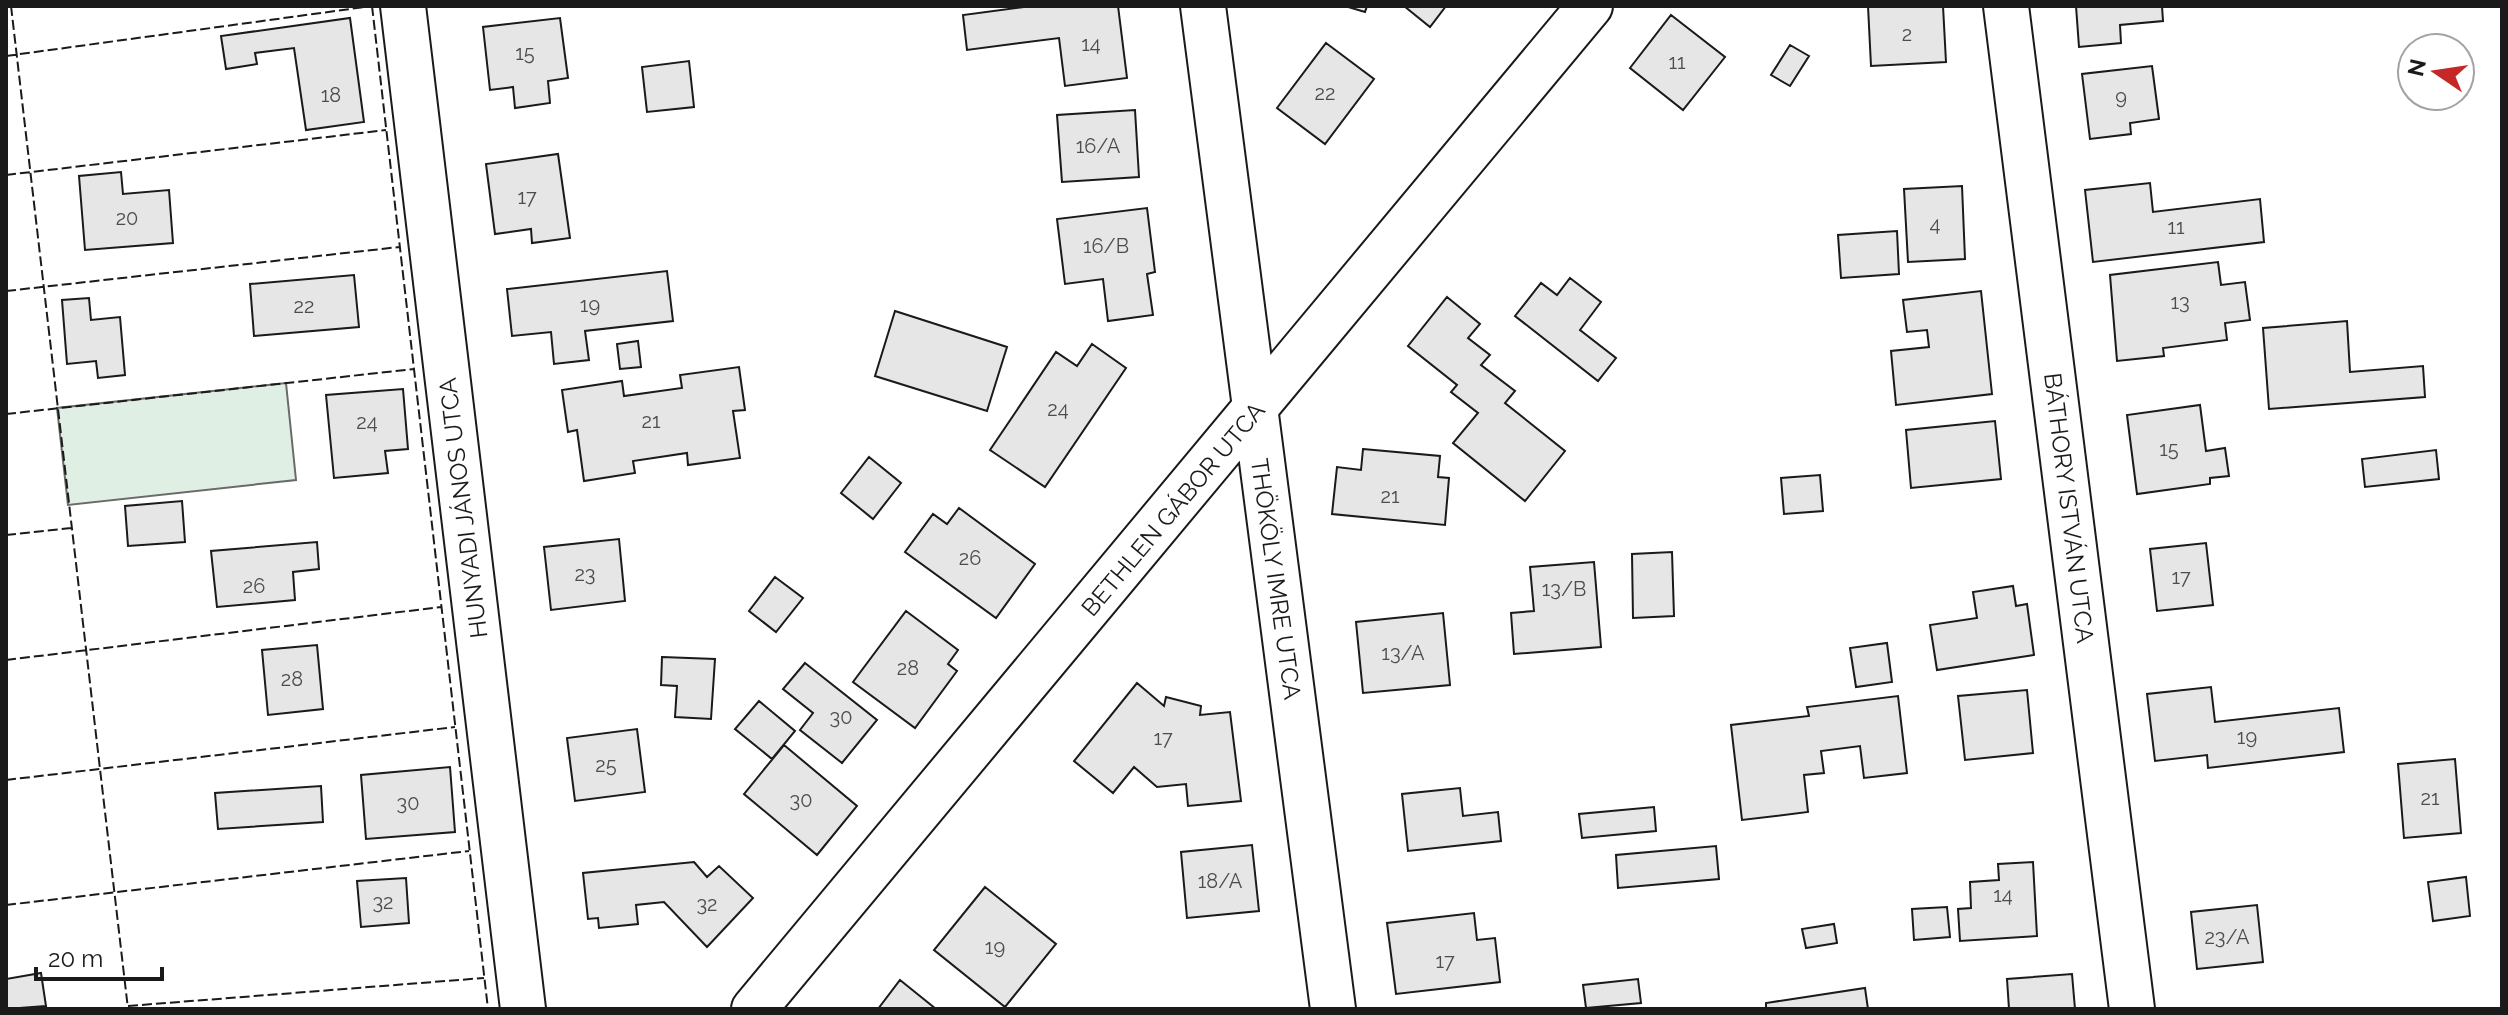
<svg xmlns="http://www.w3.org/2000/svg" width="2508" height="1015" viewBox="0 0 2508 1015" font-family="Raleway,sans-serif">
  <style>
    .green { fill: #e0efe3; stroke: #6a6a6a; stroke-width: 2 }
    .building { fill: #e6e6e6; stroke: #1a1a1a; stroke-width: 2 }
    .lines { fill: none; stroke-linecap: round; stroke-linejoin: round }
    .minor-casing { stroke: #1a1a1a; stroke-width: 48 }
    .minor { stroke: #fff; stroke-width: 44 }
    .fence { stroke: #1a1a1a; stroke-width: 2; stroke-dasharray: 10 4; stroke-linecap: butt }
    .labels { text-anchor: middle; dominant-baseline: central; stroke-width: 6; stroke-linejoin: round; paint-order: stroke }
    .number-label { font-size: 20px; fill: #4d4d4d }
    .street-label { font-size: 24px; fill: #1a1a1a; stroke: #fff }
  </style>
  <rect width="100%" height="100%" fill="#fff"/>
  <!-- green -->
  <path class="green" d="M286,383L296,480L68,505L57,408Z"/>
  <!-- building -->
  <path class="building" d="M1032,6H1118L1127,78L1065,86L1059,38L967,50L963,15Z
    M1345,6H1367L1365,12Z
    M1404,6H1446L1430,27Z
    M1868,6H1943L1946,62L1871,66Z
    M2076,6H2162L2163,21L2120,25L2121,43L2079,47Z
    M1671,15L1725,57L1683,110L1630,68Z
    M350,18L364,122L306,130L294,48L255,53L257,64L226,69L221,36Z
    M560,18L568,78L548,81L550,103L515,108L513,87L490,90L483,27Z
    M1326,43L1374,79L1325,144L1277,108Z
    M1790,45L1809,56L1790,86L1771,75Z
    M689,61L694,107L647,112L642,67Z
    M2152,66L2159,119L2130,123L2131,134L2090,139L2082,74Z
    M1135,110L1139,177L1062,182L1057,115Z
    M558,154L570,238L532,243L531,229L495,234L486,164Z
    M121,172L123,194L169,190L173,243L85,250L79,176Z
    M2150,183L2153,212L2260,199L2264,242L2093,262L2085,190Z
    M1962,186L1965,259L1908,262L1904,189Z
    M1147,208L1155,272L1147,274L1153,315L1108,321L1103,279L1065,284L1057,219Z
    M1897,231L1899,274L1841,278L1838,235Z
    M2218,262L2221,285L2245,282L2250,320L2225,323L2227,340L2163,348L2164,356L2117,361L2110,275Z
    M667,271L673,321L585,331L589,360L554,364L551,332L512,336L507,289Z
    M354,275L359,327L254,336L250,284Z
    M1570,278L1601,302L1580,330L1616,358L1598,381L1515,316L1541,283L1557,295Z
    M1981,291L1992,394L1896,405L1891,351L1929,347L1927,330L1907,332L1903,300Z
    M1447,297L1480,324L1468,338L1490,355L1481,365L1515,391L1505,403L1565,451L1525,501L1453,443L1478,413L1451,392L1457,385L1408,346Z
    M89,298L91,320L120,317L125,375L98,378L96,361L67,364L62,300Z
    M895,311L1007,347L987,411L875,376Z
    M2347,321L2350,372L2423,366L2425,397L2269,409L2263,328Z
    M638,341L641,367L620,369L617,344Z
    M1092,344L1126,368L1045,487L990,450L1056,352L1077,366Z
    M739,367L745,410L733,411L740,458L688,465L687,453L633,461L635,473L584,481L577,430L568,432L562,390L622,381L624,396L682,388L680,375Z
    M403,389L408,449L385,451L388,473L334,478L326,395Z
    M2200,405L2206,451L2225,448L2229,476L2210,478V484L2137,494L2127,415Z
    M1995,421L2001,479L1911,488L1906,430Z
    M1363,449L1440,456L1438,477L1449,478L1445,525L1332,514L1337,467L1361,470Z
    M2436,450L2439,479L2365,487L2362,459Z
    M869,457L901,483L873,519L841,493Z
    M1820,475L1823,511L1784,514L1781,478Z
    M182,501L185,542L128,546L125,506Z
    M959,508L1035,564L996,618L905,552L933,514L947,524Z
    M619,539L625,601L551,610L544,547Z
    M317,542L319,569L293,572L295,600L217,607L211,551Z
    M2206,543L2213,605L2157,611L2150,549Z
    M1672,552L1674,616L1633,618L1632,554Z
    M1594,562L1601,647L1514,654L1511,613L1534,611L1530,567Z
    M775,577L803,598L776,632L749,611Z
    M2013,586L2016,606L2027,604L2034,655L1937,670L1930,625L1977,618L1973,592Z
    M906,611L958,650L948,664L957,671L915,728L853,682Z
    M1443,613L1450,685L1363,693L1356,622Z
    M1887,643L1892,682L1856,687L1850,648Z
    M317,645L323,709L268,715L262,650Z
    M662,657L715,659L711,719L675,717L677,686L661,685Z
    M805,663L877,720L842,763L800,730L813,713L783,689Z
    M1137,683L1164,706L1166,697L1201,706L1200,715L1230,712L1241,801L1188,806L1186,784L1157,787L1134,767L1113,793L1074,761Z
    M2211,687L2215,722L2339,708L2344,752L2208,768L2207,755L2155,761L2147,694Z
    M2027,690L2033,753L1965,760L1958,696Z
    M1898,696L1907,773L1864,778L1860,746L1821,751L1824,773L1804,775L1808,812L1742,820L1731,725L1809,716L1807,707Z
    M759,701L795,731L772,759L735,729Z
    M637,729L645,792L575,801L567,738Z
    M784,745L857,806L817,855L744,794Z
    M2455,759L2461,833L2404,838L2398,764Z
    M450,767L455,832L366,839L361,775Z
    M321,786L323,822L218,829L215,793Z
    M1460,788L1463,816L1498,812L1501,841L1408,851L1402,794Z
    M1654,807L1656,831L1582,838L1579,814Z
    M1252,845L1259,911L1187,918L1181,852Z
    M1716,846L1719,879L1618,888L1616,855Z
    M694,862L707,877L719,866L753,898L707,947L664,902L636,905L638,924L599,928L598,918L588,919L583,873Z
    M2033,862L2037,936L1960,941L1958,909L1971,908L1970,882L1999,880L1998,864Z
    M2466,877L2470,916L2433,921L2428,882Z
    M406,878L409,923L361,927L357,881Z
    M985,887L1056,944L1005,1007L934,950Z
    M2257,905L2263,962L2197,969L2191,912Z
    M1947,907L1950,937L1914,940L1912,909Z
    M1474,913L1477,940L1495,938L1500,982L1396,994L1387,923Z
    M1834,924L1837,943L1806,948L1802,929Z
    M41,973L46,1006L6,1009V979Z
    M2072,974L2075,1009H2009L2007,979Z
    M1638,979L1641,1003L1586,1008L1583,985Z
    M900,980L936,1009H878Z
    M1865,988L1868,1009H1766V1003Z"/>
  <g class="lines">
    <!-- minor casing -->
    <g class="minor-casing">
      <path id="minor" d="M403,6L523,1009
        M1203,6L1333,1009
        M2006,6L2132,1009
        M754,1009L1590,6"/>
    </g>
    <!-- minor -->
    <use href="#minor" class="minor"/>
    <!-- fence -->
    <path class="fence" d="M11,6L128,1009
      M372,6L488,1009
      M6,56L372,6
      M6,175L386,130
      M6,291L399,247
      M6,414L414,369
      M6,535L71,528
      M6,660L441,607
      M6,780L455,727
      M6,905L469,851
      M128,1006L484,978"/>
  </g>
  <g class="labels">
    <!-- number labels -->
    <g class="number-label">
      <text x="1907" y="34">2</text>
      <text x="1091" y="44">14</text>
      <text x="525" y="53">15</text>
      <text x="1677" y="62">11</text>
      <text x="1325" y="93">22</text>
      <text x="331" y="95">18</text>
      <text x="2121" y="97">9</text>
      <text x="1098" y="146">16/A</text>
      <text x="527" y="197">17</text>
      <text x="127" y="218">20</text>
      <text x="1935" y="224">4</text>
      <text x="2176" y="227">11</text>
      <text x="1106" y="246">16/B</text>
      <text x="2180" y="302">13</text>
      <text x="590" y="305">19</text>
      <text x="304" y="306">22</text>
      <text x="1058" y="409">24</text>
      <text x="651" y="421">21</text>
      <text x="367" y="422">24</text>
      <text x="2169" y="449">15</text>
      <text x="1390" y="496">21</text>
      <text x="970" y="558">26</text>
      <text x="585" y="574">23</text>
      <text x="2181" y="577">17</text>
      <text x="254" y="586">26</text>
      <text x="1564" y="589">13/B</text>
      <text x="1403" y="653">13/A</text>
      <text x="908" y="668">28</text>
      <text x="292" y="679">28</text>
      <text x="841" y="717">30</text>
      <text x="2247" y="737">19</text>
      <text x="1163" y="738">17</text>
      <text x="606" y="765">25</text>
      <text x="2430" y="798">21</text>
      <text x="801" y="800">30</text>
      <text x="408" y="803">30</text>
      <text x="1220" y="881">18/A</text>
      <text x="2003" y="895">14</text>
      <text x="383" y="902">32</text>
      <text x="707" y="904">32</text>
      <text x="2227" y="937">23/A</text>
      <text x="995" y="947">19</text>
      <text x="1445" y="961">17</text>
    </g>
    <!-- street labels -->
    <g class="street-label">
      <text transform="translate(463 508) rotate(-97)">HUNYADI JÁNOS UTCA</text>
      <text transform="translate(2069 508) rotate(83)">BÁTHORY ISTVÁN UTCA</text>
      <text transform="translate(1173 509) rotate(-50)">BETHLEN GÁBOR UTCA</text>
      <text transform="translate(1276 579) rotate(82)">THÖKÖLY IMRE UTCA</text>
    </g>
  </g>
  <!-- border -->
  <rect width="2508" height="1015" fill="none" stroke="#1a1a1a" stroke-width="16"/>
  <!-- north arrow -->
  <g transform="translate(2436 72) rotate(283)"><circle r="38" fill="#ffffff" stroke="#a3a3a3" stroke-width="2"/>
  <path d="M0-6L14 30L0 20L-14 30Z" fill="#c62828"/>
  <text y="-12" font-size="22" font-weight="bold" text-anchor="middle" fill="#1a1a1a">N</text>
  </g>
  <!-- scale -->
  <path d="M36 967v12h126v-12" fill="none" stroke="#1a1a1a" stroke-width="4"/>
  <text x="48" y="967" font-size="24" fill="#1a1a1a" stroke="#ffffff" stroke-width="6" paint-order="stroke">20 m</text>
</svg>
